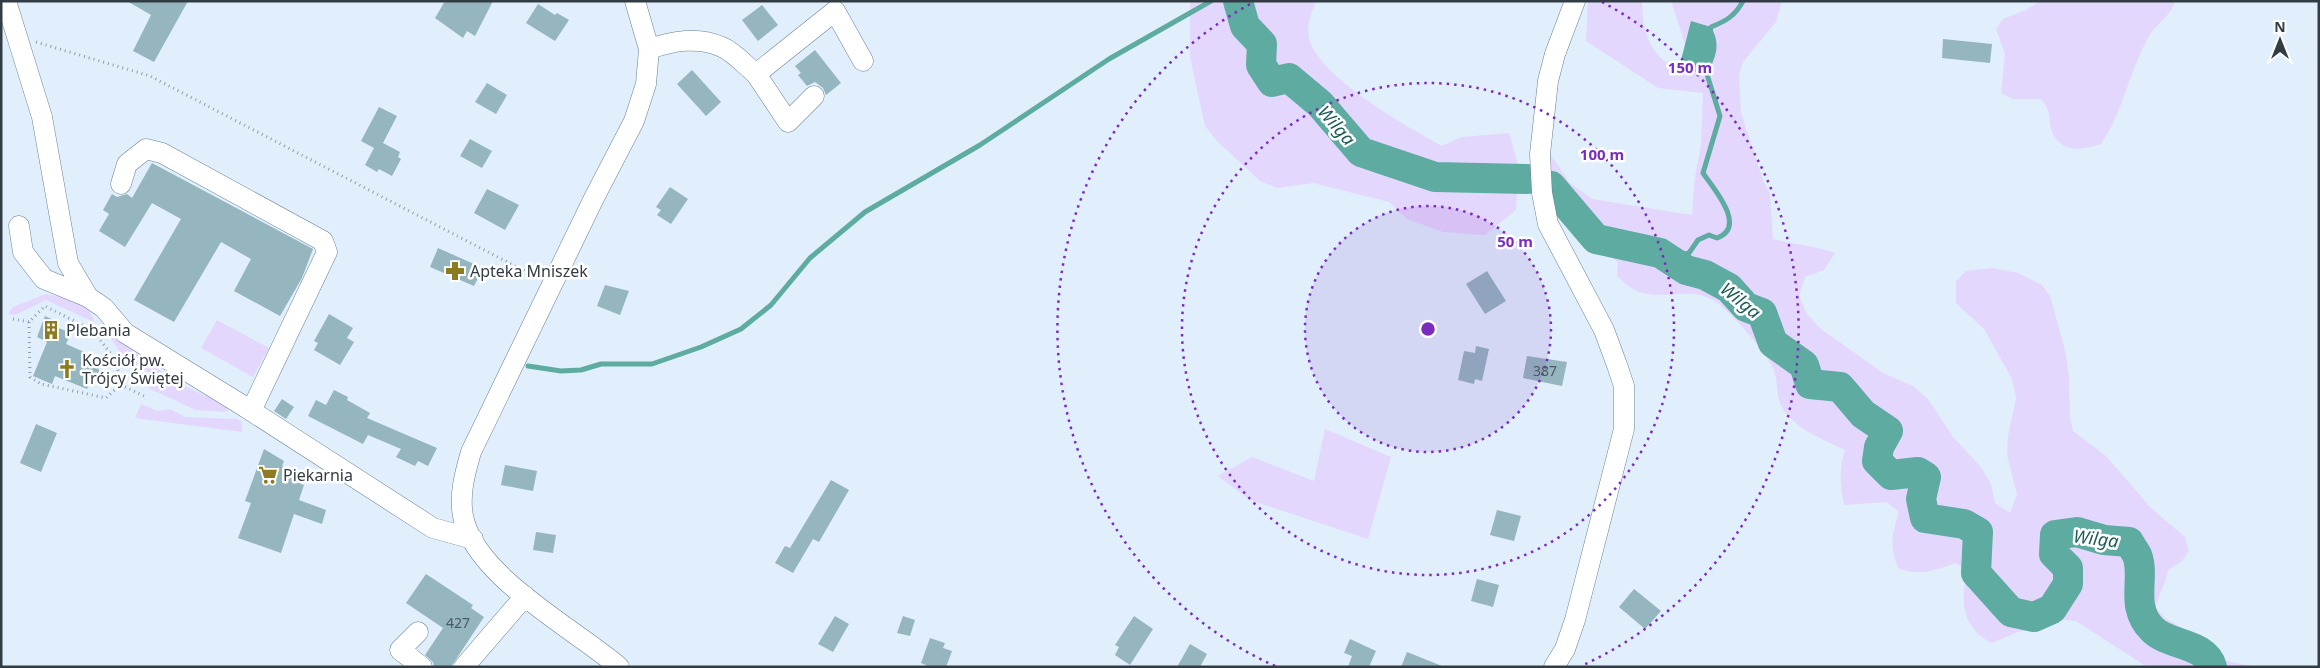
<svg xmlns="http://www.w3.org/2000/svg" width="2320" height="668" viewBox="0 0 2320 668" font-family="'Noto Sans',sans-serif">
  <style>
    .green { fill: #e4d7fd }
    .water { fill: #5eaba1 }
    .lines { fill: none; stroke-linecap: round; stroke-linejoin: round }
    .stream { stroke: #5eaba1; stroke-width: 5 }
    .river { stroke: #5eaba1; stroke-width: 30 }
    .building { fill: #95b6be }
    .minor-casing { stroke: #6a8193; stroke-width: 21 }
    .path { stroke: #929ea9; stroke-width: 3; stroke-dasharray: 1 4; stroke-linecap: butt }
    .minor { stroke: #fff; stroke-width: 20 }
    .ring { fill: none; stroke: #7b2cbf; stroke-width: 2.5; stroke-dasharray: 2.5 5 }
    .labels { text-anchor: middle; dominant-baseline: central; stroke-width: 5; stroke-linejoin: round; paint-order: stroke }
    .number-label { font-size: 14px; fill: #4b5a62 }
    .poi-label { font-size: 16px; fill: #323c44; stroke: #fff; text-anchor: start }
    .water-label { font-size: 18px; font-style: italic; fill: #1c5c55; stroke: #fff }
    .centre { fill: #7b2cbf; stroke: #fff; stroke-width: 2.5 }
    .ring-label { font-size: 15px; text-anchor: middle; font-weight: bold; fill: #7b2cbf; stroke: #fff; stroke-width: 5; stroke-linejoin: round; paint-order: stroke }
  </style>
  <rect width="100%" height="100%" fill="#e0effb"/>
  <!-- green -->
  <path class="green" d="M1190,1H1316C1311,13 1305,29 1310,42C1325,81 1406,126 1442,146L1461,137L1509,133L1519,167L1516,210L1485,235L1443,232L1407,219L1389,202L1313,183L1277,188L1260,181L1218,142L1205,126L1190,58Z
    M1588,1H1642C1643,28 1646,47 1668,64L1687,62L1685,44L1671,1H1782L1776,22L1743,62L1739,75L1741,113L1763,180L1770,194L1773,239C1794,244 1815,246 1835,253L1824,270L1805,277L1799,296L1807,314L1821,329L1883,373L1913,386L1928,399L1953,437L1981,467L1991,484L1995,503L2010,513L2017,494L2007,455L2008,436L2016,398L2012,379L1984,329L1956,303V281L1966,271L1992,268L2018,273L2042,285L2050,296L2065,350L2069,377L2070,418L2073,431L2106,456L2152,509L2185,537L2189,551L2181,562L2168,570C2166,584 2158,594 2156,608L2165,618L2188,631L2206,652L2217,659L2257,667H2147L2076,621L2062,620L2018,632L1992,643C1961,628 1960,599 1968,570L1956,563C1934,570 1920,577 1898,568C1889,544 1892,535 1899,512L1887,502L1844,505C1840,486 1839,468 1845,450C1824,440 1800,431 1785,412C1775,400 1779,381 1773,368C1766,352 1731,312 1716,302C1695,286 1666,299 1642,293C1632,290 1624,283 1617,276L1618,262L1606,253L1592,250L1571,229L1554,190L1550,154L1570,183L1592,199L1692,215L1694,183L1701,145L1703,93L1658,88L1586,41Z
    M2040,1H2175C2171,17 2155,24 2148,38C2129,72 2123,112 2101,144C2084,149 2065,154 2054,136C2047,123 2054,115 2041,99H2013L2001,93L2005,54L1996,29L2003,19L2026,10Z
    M46,294C62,298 91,301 94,322L46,300L15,315L8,314L13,307Z
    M217,320L269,348L253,377L201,348Z
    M106,331C130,336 145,361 165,374C184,388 206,396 228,404L229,409L225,412L196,410L148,388L152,375L122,355Z
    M141,404L157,411L170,409L185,417L236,419L242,422V432L135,418Z
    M1325,429L1391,457L1368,539L1250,500L1218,476L1252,457L1314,481Z"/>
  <!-- water -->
  <path class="water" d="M1691,21L1711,27C1721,44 1716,57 1707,74L1679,68Z"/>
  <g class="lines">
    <!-- stream -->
    <path class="stream" d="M1710,31L1711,27C1726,21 1735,16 1743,1
      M1669,258L1689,253L1698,240L1709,235L1717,238C1748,227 1713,188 1703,173L1720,116L1705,68
      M528,366L561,371L581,370L601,364H652L701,347L741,329L771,305L810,258L865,212L980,145L1109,59L1211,1"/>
    <!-- river -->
    <path class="river" d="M1238,1L1245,26L1262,44L1261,65L1272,82L1289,78L1320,104L1361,152L1435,177L1527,179
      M1551,186L1596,239L1660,253L1686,270L1705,275L1729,288L1746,307L1762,313L1773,343L1804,365L1810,384L1840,387L1863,414L1888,431L1879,447L1877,461L1891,475L1918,472L1926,477L1921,499L1925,518L1964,524L1978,532L1976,573L2011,612L2034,617L2052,609L2068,584V568L2054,554L2055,535L2077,532L2104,540L2129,542C2131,546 2135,551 2137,555C2146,578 2129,606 2152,629C2168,646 2205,642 2212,667"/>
  </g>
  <!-- building -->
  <path class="building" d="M127,1H188L154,62L133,51L151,15Z
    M445,1H493L475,36L467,31L463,38L435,18Z
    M538,4L555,15L557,13L569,20L555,41L526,23Z
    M762,5L778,25L758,41L742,20Z
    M1943,39L1992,44L1990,63L1942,58Z
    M815,50L841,83L826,95L823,88L815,82L807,86L798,75L801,73L795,66Z
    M692,70L721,102L706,116L677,84Z
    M487,83L507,95L496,114L475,102Z
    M379,107L397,116L383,143L400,152L398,157L401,159L392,176L379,169L377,172L365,165L374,148L361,141Z
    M470,139L492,151L482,168L460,156Z
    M152,163L313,249L302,278L280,316L234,291L251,259L221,242L174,322L134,300L181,219L152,203L125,247L99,231L109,214L103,210L112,194L117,197L127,194L132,198Z
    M670,187L688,199L671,224L657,215L661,210L656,207Z
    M487,189L519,205L505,230L474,213Z
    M438,248L483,268L474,286L430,267Z
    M1487,271L1506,301L1485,314L1466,284Z
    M605,285L629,291L620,315L597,306Z
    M329,314L353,328L347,338L354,342L340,365L314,350L318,343L314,341Z
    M45,316L58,322L56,327L71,333L66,344L100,359L97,365L100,373L96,381L90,383L87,389L55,376L52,384L33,376L47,342L37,337Z
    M1476,346L1489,349L1482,381L1475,379L1474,384L1458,380L1464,351L1475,353Z
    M1527,356L1567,362L1562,386L1523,378Z
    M334,390L348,397L347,400L370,413L367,418L437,448L428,466L418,461L415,466L396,457L401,449L368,435L363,444L308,416L316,400L326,405Z
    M282,399L294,407L286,419L274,411Z
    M36,424L57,433L41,472L20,463Z
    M264,449L284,461L282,466L297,472L295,476L303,478L301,484L304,485L299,500L326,510L322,524L294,514L281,553L238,538L251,503L245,501Z
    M505,465L537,471L533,491L501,485Z
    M831,480L849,490L819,542L813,539L793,573L775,563L785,546L790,548Z
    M1497,510L1521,516L1514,541L1490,535Z
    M536,532L556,535L553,553L533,550Z
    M426,574L473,605L471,608L484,617L451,667H434L433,662L425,655L443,628L406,603Z
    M1477,579L1499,585L1493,607L1471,601Z
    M1634,589L1661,611L1645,629L1619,607Z
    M835,616L849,624L833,652L818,644Z
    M903,616L915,620L910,636L897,633Z
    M1134,616L1153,629L1130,665L1115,655L1119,647L1115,645Z
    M930,638L945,643L943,648L952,651L946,667H930L921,663Z
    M1350,639L1376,651L1369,667H1348L1352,656L1344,653Z
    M1190,644L1207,654L1200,667H1177Z
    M1407,652L1442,666V667H1401Z"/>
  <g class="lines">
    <!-- minor casing -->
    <g class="minor-casing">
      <path id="minor" d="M6,1L42,117L68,263L88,297L104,308L125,333L242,405L433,528L473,539
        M649,49C673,41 698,36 722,47C734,52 746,66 756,74L835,11L863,61
        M756,74L788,122L814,96
        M121,184L127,164L146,149L162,153L323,241L327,252L251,411
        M19,226L23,252L44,279L88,297
        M418,632L400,650L422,667
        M464,667L525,596
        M619,667C575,629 474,576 463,516C459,494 465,473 471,452L594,198L634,121L646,84L649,49L635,1
        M1554,667L1565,649L1575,620L1624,429V386L1617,365L1604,330L1548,224L1542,193L1540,154L1548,81L1555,54L1575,1"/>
    </g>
    <!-- path -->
    <path class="path" d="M36,42L150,76L538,278
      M13,319L29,322L45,306L92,330L116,360L121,385L144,396
      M29,322L30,377L41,384L106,398L120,385"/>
    <!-- minor -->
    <use href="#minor" class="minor"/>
  </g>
  <!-- distance rings -->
  <circle cx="1428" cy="329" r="123" fill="#7b2cbf" fill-opacity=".12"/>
  <g class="ring">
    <circle cx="1428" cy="329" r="123"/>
    <circle cx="1428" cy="329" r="246"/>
    <path d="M1275 666A370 370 0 0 1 1254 2M1602 2A370 370 0 0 1 1581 666"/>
  </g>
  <!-- icons -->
  <defs>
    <g id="pharmacy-bare" transform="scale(1.5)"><path d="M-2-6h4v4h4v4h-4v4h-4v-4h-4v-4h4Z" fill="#8d7b21" stroke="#fff" stroke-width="2.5" paint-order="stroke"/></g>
    <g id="building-bare" transform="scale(1.5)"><path d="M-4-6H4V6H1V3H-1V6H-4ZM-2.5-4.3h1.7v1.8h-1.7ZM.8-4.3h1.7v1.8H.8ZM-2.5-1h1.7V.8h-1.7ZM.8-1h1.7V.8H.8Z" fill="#8d7b21" stroke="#fff" stroke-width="2.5" paint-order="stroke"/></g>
    <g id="church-bare" transform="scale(1.5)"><path d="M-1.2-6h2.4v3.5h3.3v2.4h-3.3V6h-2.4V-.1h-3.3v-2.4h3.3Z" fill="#8d7b21" stroke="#fff" stroke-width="2.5" paint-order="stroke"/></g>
    <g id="supermarket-bare" transform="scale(1.5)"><path d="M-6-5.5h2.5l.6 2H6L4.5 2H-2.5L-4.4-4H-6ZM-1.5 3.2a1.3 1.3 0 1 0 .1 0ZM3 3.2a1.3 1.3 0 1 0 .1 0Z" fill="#8d7b21" stroke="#fff" stroke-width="2.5" paint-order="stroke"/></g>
  </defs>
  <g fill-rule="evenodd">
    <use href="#pharmacy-bare" x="455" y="271"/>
    <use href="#building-bare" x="51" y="330"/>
    <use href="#church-bare" x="67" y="369"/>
    <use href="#supermarket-bare" x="268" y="475"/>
  </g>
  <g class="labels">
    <!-- number labels -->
    <g class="number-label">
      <text x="1545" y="370">387</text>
      <text x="458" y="622">427</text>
    </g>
    <!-- poi labels -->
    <g class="poi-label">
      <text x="470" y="271">Apteka Mniszek</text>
      <text x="66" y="330">Plebania</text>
      <text x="82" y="360">Kościół pw.<tspan x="82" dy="18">Trójcy Świętej</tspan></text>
      <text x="283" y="475">Piekarnia</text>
    </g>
    <!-- water labels -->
    <g class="water-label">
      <text transform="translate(1337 125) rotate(49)">Wilga</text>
      <text transform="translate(1741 300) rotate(39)">Wilga</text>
      <text transform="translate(2096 538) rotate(7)">Wilga</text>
    </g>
  </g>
  <circle cx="1428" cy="329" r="8" class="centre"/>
  <g class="ring-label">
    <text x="1690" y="73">150 m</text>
    <text x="1602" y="160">100 m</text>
    <text x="1515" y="247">50 m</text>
  </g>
  <!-- border -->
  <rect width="2320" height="668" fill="none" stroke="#323c44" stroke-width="5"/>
  <!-- north arrow -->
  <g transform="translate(2280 40)" stroke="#ffffff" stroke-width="4" paint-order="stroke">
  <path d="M0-4L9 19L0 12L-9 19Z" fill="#323c44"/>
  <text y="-8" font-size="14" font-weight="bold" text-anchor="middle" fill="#323c44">N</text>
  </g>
</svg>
